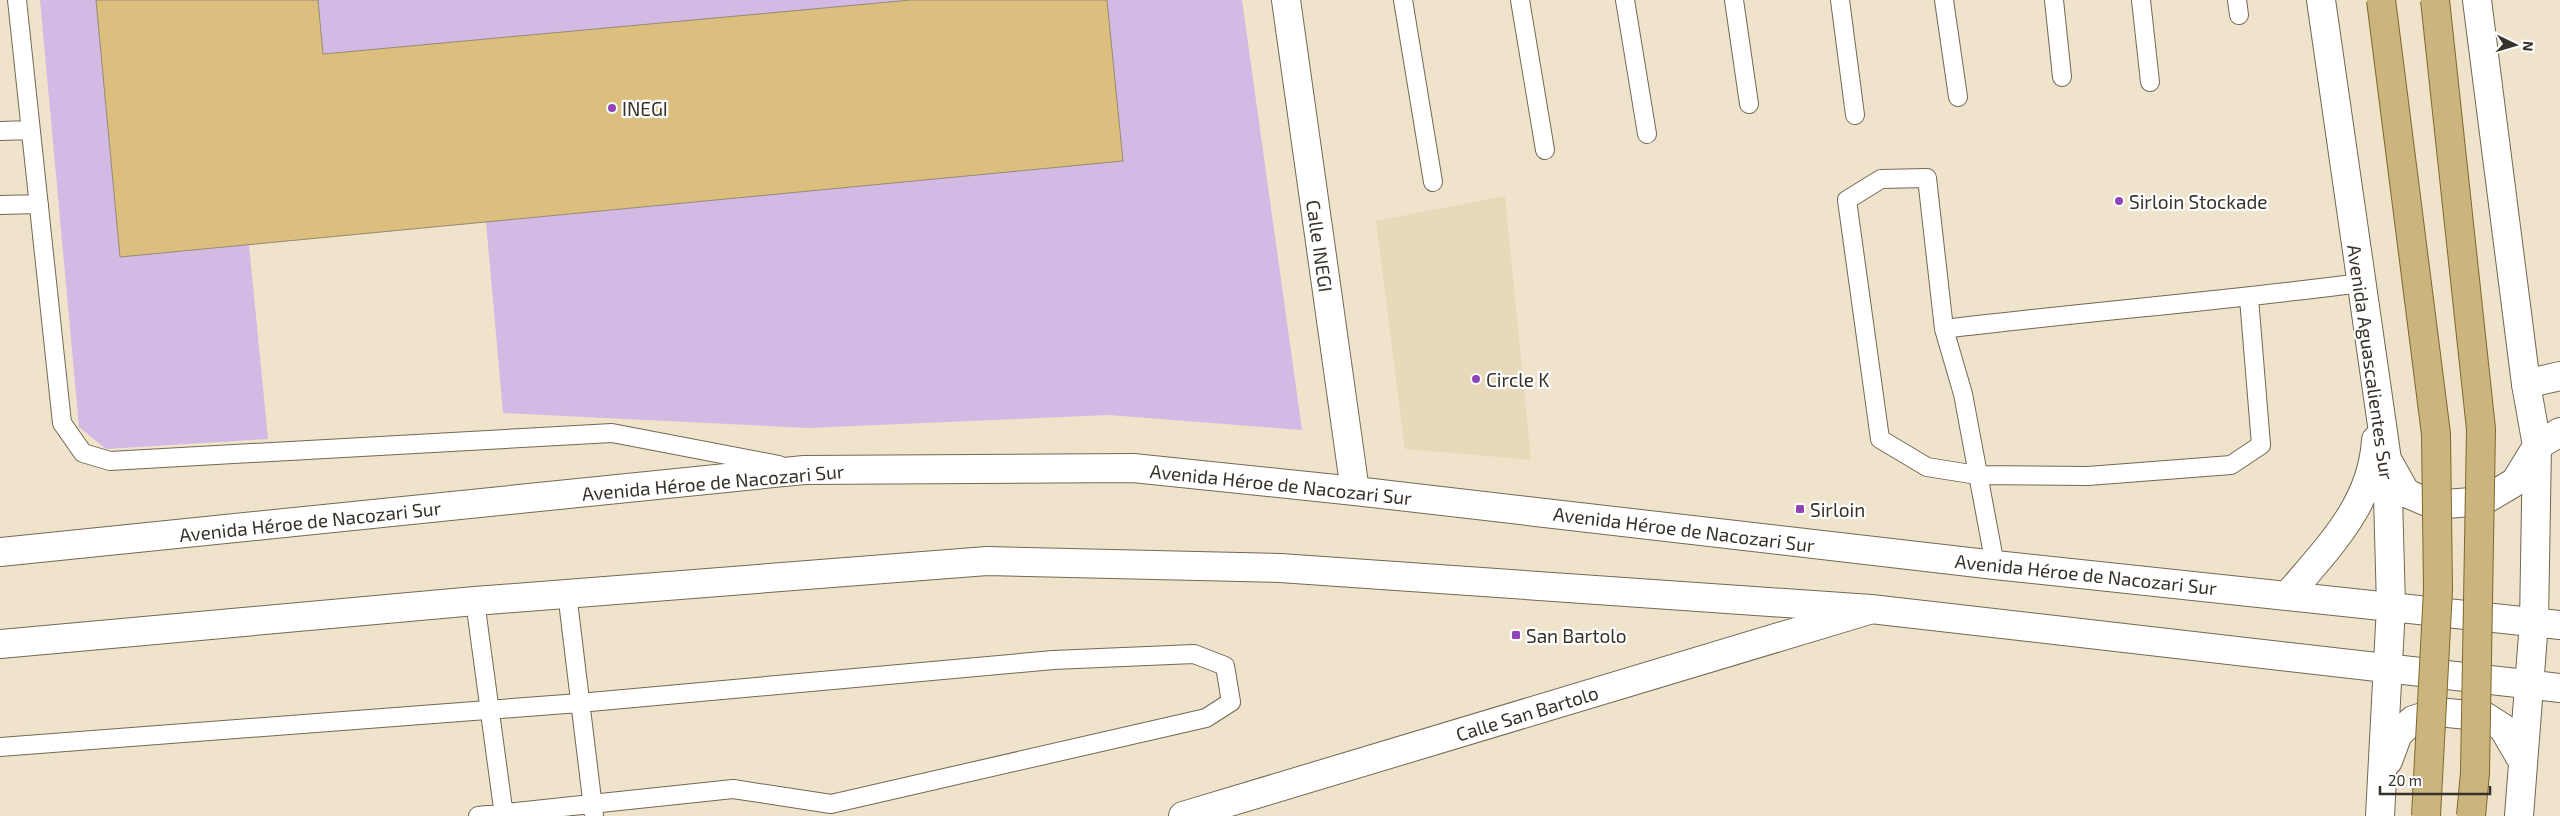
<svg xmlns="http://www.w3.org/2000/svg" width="2560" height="816" viewBox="0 0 2560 816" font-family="'Exo 2',sans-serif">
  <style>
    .built { fill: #e7d9b9 }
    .green { fill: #d3bae5 }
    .building { fill: #dcbe7e; stroke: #958a74 }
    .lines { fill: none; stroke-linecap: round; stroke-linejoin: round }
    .lane-casing { stroke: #726853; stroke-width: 20 }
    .street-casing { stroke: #726853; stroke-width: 30 }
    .secondary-casing { stroke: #726853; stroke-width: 30 }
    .lane { stroke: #fff; stroke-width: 18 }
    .street { stroke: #fff; stroke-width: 28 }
    .secondary { stroke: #fff; stroke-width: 28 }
    .primary-bridge-casing { stroke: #816729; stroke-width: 30; stroke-linecap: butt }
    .primary-bridge { stroke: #cbb57f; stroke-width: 28 }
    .poi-dot { fill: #8f45b7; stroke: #fff; stroke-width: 2 }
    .labels { text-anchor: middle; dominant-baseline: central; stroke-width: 4.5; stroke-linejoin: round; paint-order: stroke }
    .poi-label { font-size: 19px; fill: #373229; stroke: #fff; text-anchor: start }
    .street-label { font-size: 19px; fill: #373229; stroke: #fff }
  </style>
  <rect width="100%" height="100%" fill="#efe3cb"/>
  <!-- built -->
  <path class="built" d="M1505,196L1531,460L1405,449L1376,221Z"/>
  <!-- green -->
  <path class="green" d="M40,0H96L120,257L249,245L268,439L106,449L79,427Z
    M318,0H911L323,54Z
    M1107,0H1242L1302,430L1109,415L808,428L503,413L486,222L1122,161Z"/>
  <!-- building -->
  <path class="building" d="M96,0H318L323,54L911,0H1107L1123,161L120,257Z"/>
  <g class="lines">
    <!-- lane casing -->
    <g class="lane-casing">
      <path id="lane" d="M17,0L62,423L83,453L110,461L612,433L779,465
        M1403,0L1433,182
        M1520,0L1545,150
        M1625,0L1647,134
        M1734,0L1749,104
        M1840,0L1855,115
        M1944,0L1958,97
        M2054,0L2062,77
        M2141,0L2150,82
        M2237,0L2239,15
        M0,131L30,130
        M0,205L39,204
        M1944,329C2083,312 2223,301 2361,283
        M1995,565L1963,394L1944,329L1927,178L1881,179L1847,200L1880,439L1927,467L1977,475L2088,476L2231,465L2261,445L2249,298
        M567,593L594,816
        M475,601L504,816
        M0,747L579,703L1053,660L1194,654L1225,666L1231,702L1206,718L831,804L733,789L478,816"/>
    </g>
    <!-- street casing -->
    <g class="street-casing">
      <path id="street" d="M1286,0L1355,491
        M2526,384L2560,376
        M2537,446L2560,432
        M1183,816L1869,610"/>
    </g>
    <!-- secondary casing -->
    <g class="secondary-casing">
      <path id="secondary" d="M2321,0L2387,460L2391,606L2380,816
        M2477,0L2526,384L2537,446L2534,622L2519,816
        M2388,461L2406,493L2434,505L2483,501L2515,482L2537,446
        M0,552L804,470L1133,468L1355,491L1995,565L2560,625
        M2288,595C2327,548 2372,506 2376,440
        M0,644L475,601L987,561L1280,568L1871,609L2560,688
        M2388,761L2398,734L2413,720L2439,712L2486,717L2503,728L2523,762"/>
    </g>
    <!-- lane -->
    <use href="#lane" class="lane"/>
    <!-- street -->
    <use href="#street" class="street"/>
    <!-- secondary -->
    <use href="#secondary" class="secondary"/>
    <!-- primary-bridge casing -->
    <g class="primary-bridge-casing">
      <path id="primary-bridge" d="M2381,0L2436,434L2438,590L2426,816
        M2435,0L2481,429L2475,773L2471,816"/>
    </g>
    <!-- primary-bridge -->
    <use href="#primary-bridge" class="primary-bridge"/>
  </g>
  <!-- markers -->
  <g class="poi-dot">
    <circle cx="612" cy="108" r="5"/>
    <circle cx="2119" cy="201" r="5"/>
    <circle cx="1476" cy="379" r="5"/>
    <rect x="1795" y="504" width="10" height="10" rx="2.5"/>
    <rect x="1511" y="630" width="10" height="10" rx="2.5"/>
  </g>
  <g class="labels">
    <!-- poi labels -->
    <g class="poi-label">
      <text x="622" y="108">INEGI</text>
      <text x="2129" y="201">Sirloin Stockade</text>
      <text x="1486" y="379">Circle K</text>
      <text x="1810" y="509">Sirloin</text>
      <text x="1526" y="635">San Bartolo</text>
    </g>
    <!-- street labels -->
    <g class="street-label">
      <text transform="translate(1320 246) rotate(82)">Calle INEGI</text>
      <text transform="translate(2371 362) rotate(82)">Avenida Aguascalientes Sur</text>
      <text transform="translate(713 482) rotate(-5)">Avenida Héroe de Nacozari Sur</text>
      <text transform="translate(1281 484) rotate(6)">Avenida Héroe de Nacozari Sur</text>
      <text transform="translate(310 521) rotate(-6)">Avenida Héroe de Nacozari Sur</text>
      <text transform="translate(1684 529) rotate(7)">Avenida Héroe de Nacozari Sur</text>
      <text transform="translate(2086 574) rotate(6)">Avenida Héroe de Nacozari Sur</text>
      <text transform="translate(1527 713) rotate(-17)">Calle San Bartolo</text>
    </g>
  </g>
  <!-- north arrow -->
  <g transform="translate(2515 45) rotate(95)" stroke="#ffffff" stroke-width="4" paint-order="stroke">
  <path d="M0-4L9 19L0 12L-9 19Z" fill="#373229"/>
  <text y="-8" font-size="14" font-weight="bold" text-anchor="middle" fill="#373229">N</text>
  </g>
  <!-- scale -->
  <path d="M2380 786v8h110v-8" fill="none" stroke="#373229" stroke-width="2.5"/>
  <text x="2388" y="786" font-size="15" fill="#373229" stroke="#ffffff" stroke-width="4" paint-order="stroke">20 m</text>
</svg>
